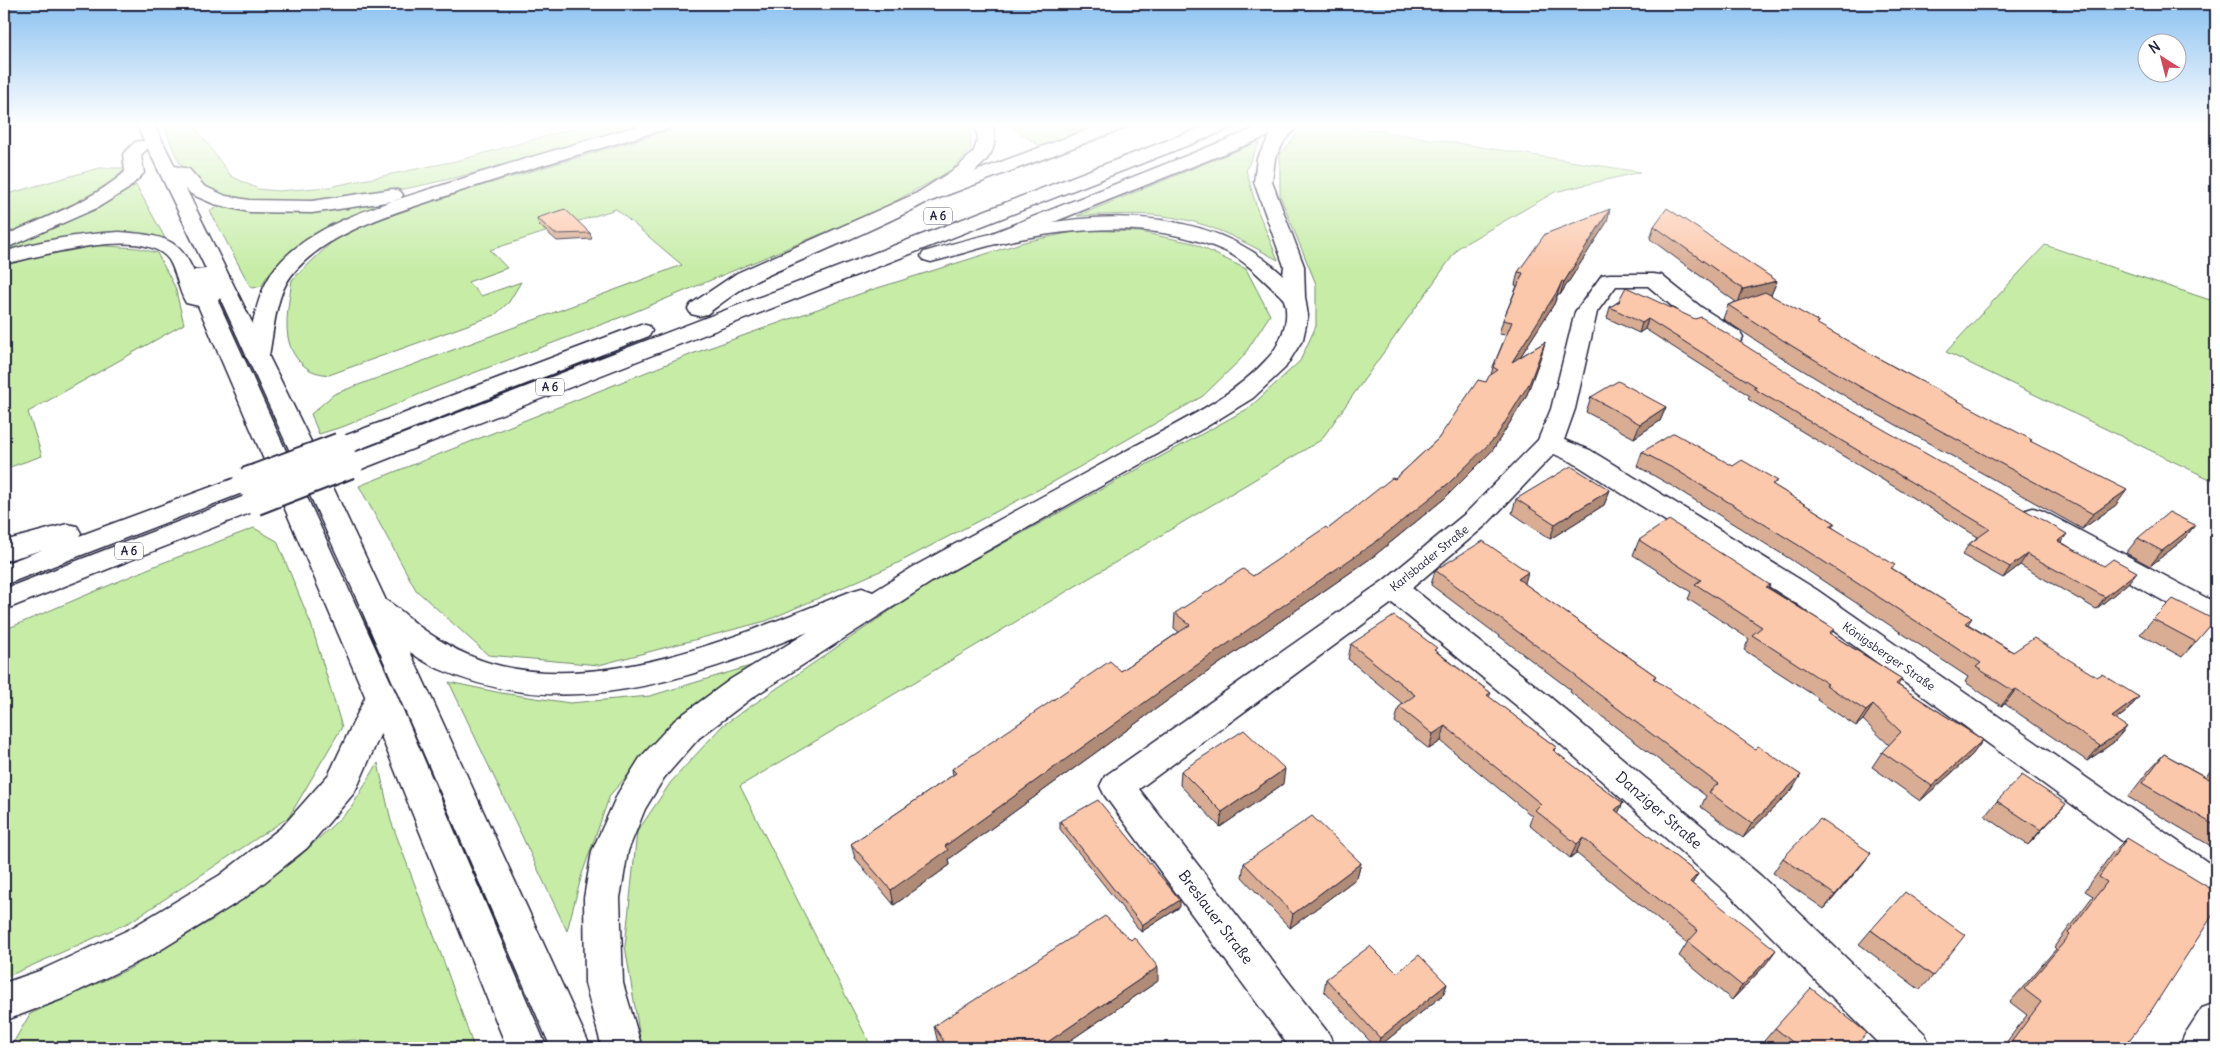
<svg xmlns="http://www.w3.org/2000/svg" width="2220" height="1052" viewBox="0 0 2220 1052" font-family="Delius,sans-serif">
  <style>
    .green { fill: #c6eca6; stroke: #748770 }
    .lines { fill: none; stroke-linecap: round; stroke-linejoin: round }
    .minor-casing { stroke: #22223b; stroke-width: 3 }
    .major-casing { stroke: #22223b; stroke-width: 3 }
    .highway-casing { stroke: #22223b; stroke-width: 3 }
    .minor { fill: #fff; fill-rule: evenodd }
    .major { fill: #fff; fill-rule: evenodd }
    .highway { fill: #fff; fill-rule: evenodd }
    .highway-bridge-casing { stroke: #22223b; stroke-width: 31; stroke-linecap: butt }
    .highway-bridge { stroke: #fff; stroke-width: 27 }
    .wall { fill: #d9ac94; stroke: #22223b }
    .shaded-wall { fill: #b08c78; stroke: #22223b }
    .building { fill: #fcc8ac; stroke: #22223b }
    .labels { text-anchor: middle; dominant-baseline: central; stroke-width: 4.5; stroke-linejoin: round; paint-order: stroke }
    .shield { fill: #fff; stroke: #646476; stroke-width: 1 }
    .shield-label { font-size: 11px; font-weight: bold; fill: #22223b }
    .street-label { font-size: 12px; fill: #22223b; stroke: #fff }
    .near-street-label { font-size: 15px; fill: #22223b; stroke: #fff }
  </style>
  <rect width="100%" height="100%" fill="#fff"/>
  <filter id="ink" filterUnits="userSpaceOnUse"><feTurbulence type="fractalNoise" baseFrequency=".02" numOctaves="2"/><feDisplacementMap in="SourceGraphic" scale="10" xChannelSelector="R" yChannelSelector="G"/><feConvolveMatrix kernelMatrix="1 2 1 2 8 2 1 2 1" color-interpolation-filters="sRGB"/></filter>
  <g filter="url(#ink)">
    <!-- green -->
    <path class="green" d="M163,124H193L231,176L258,189L278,191L329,187L460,160L589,124H643C551,151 270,247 193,181C178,168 171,141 163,124Z
      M691,124H966L970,129L971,149L952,170L881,209L632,313L434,388L345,426L319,434L311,414L334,394L682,265L616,209L490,250L507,268L468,282L481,296L521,282L509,302L495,315L329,375C323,374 315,373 310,370C277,350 288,311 292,280L333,241L374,221L461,192Z
      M1008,124H1106L1042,148Z
      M1350,124L1348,126L1640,172L1555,192L1459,247L1321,440L740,786L872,1048H644L640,1038L625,946L637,832L671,782L722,726L926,586L1249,408L1300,361L1316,326V284L1280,196V155L1305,124Z
      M1260,141L1246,170L1257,209L1278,260C1246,243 1213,224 1176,218C1144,212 1109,215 1077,216Z
      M99,168H126L107,188L4,236V195Z
      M136,185L165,238L101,233L49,241L4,252V249L107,202Z
      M395,201C359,217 276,248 262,286L253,288L250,286L210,211L217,207L258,212Z
      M1083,230L1140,232L1193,243L1246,269L1270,315L1242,358L1203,396L1055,481L894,565L766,621L599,665L488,655L416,590L359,486L692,354L868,291L1024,242Z
      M89,245L138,248L157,253L175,287L184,324L28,412L42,456L4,469V264L24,257Z
      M2045,245L2216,302V482L1946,352Z
      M254,528L277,541L311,624L342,727L289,817L130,922L4,978V630L157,565Z
      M757,664L650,750L610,795L582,874L567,931L449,682L501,693L570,703L650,696Z
      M378,763L391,821L445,965L474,1048H414L354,1040L242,1048H10L30,1014L129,969L214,919L300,856L351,808Z"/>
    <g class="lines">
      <!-- minor casing -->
      <g class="minor-casing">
        <path id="minor" d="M1103,124H1128L1125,128L931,201L924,203L917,201L914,197L917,193Z
          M1266,124H1291L1288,128L1004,242L997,244L990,242L987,238L990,234Z
          M1610,274H1653L1661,275L1701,307L1740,332L1743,337L1740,342L1732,344L1724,342L1685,317L1648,286H1616L1597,312L1575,409L1564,440L1590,450L1817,590L2216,868V904L2203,900L1797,604L1572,462L1554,454L1486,525L1412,588L1550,697L1761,876L1925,1034L1931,1048H1883L1735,900L1528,715L1392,603L1139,789L1329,1034L1335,1048H1290L1105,796L1100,786L1105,776L1383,581L1466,513L1538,440L1551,409L1575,312L1602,275Z
          M2033,508L2043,511L2216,603V627L2205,624L2023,523L2019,517L2023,511Z
          M2216,1003V1048H2179L2185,1034L2202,1008Z"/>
      </g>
      <!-- major casing -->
      <g class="major-casing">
        <path id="major" d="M136,124H154L324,468L432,699L591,1048H551L350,583L220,298L218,301L397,696L547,1048H507L365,696L196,301L200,293L191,274L195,270L206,269Z"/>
      </g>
      <!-- highway casing -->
      <g class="highway-casing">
        <path id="highway" d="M644,124H672L669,128C598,149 526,169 455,193C402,211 326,230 291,276C275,297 274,331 269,356L265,361L257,363L249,361L245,356C253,326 256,293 276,267C313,222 387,203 440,186C508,163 576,144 644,124Z
          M974,124H992C995,135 996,143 991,153C968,197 804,256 754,282C738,290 722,303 707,314L699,316L691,314L688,309L691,304L737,273L917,193L958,167L974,151L978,138Z
          M1210,124H1235L1232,128L359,470L350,472L341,470L337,464L341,458Z
          M1281,124H1300L1285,140L1275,158L1272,182L1304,266L1305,297L1308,316L1303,339L1285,368L1253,398L1206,427L933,581L753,697L699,738L664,778L645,809L628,851L620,898L623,983L642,1048H602L585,983L584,898L592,851L618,793L640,758L675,720L731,679L808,632C688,680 565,724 439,669C412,657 388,634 366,616L361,608L366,600C373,598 380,597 387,601C399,608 409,618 420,627C445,645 471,659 501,666C616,692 747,632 852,591L862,588L873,592L913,567C983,529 1053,490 1124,452C1172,425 1229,401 1267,359C1280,346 1291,319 1284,300C1282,297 1278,293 1275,291C1260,276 1244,260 1225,251C1156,220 1077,227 1005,242C980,247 956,256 931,262L924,260L921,256L924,252C1037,218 1187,186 1283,275L1284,266L1254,182L1257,158L1272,133Z
          M141,141L147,142L150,146L141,155L144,173L128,189L97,208L4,249V236C46,217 90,202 125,172L123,154L135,142Z
          M169,165L189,169L204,186L226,196L249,200L312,201L393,189L400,191L403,195L400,199L393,201L312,213L249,212L214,204L191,194L176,178L162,175L160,171L162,167Z
          M119,232C175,236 183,241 203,294L215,296L218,301L215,306L207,308L186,303C178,290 177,273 169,260C144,224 39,257 4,264V252C41,240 79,234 119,232Z
          M641,324L649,326L652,331L649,336L349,453L340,455L331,453L327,447L331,441Z
          M246,474L255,476L259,482L255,488L4,585V564L42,550L4,561V541L67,524L77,526L81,533L79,536Z
          M255,492L265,495L268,501L265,507L4,610V589Z
          M381,684L392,687L397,696L359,783L354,793L307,848L246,897L154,954L62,999L4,1021V983L39,971L128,930L220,875L283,826L329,774L370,687Z"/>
      </g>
      <!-- minor -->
      <use href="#minor" class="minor"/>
      <!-- major -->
      <use href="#major" class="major"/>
      <!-- highway -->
      <use href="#highway" class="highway"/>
      <!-- highway-bridge casing -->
      <g class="highway-bridge-casing">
        <path id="highway-bridge" d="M246,482L340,447
          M255,501L350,464"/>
      </g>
      <!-- highway-bridge -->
      <use href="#highway-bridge" class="highway-bridge"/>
    </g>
    <!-- wall -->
    <path class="wall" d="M537,218L590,233L592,239L557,241L539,225Z
      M1607,222L1560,295L1558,294L1554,304L1520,357L1545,342L1541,356L1526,397L1492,451L1445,498L1374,556L1193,682L949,859L950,865L894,905L855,858L851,844L953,775L952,769L1121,671L1179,632L1174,628L1175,613L1253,576L1328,529L1395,479L1438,439L1486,382L1491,375L1493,367L1506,335L1499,334L1503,320L1517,286L1515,285L1518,272Z
      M1654,226L1777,281L1771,295H1770L1818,325L2031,442L2116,505L2082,529L1850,399L1786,360L1723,319L1728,305L1736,302L1650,239Z
      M1619,300L1816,391L2128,583L2096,609L2020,565L2003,578L1962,555L1969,544L1978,537L1748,399L1750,396L1645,329L1639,333L1607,318L1610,307L1618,302Z
      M1591,397L1666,407L1660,421L1634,438L1586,412Z
      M1642,452L1733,466L1775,486L1835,523L1832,527L1893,569L1972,618L1968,624L2013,652L2097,677L2139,697L2126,712L2116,720L2114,742L2087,761L2005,704L2001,706L1965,682L1968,677L1790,559L1672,486L1637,466Z
      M1610,490L1604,505L1550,539L1512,513L1516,499Z
      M2195,525L2183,540L2150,566L2126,553L2138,538Z
      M1639,540L1770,585L1768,588L1834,629L1831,634L1902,679L1898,685L1983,740L1972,755L1920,801L1872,767L1882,752L1889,745L1863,720L1856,726L1817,700L1818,698L1744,650L1749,639L1688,599L1691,592L1633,555Z
      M1435,570L1525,584L1656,676L1654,679L1792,790L1743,838L1701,807L1706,796L1570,692L1571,690L1431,585Z
      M2153,619L2215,620L2182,657L2140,634Z
      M1351,644L1436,651L1491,693L1489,697L1556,747L1554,751L1623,803L1618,813L1698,874L1692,884L1766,964L1732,1000L1679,956L1687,943L1576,853L1570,858L1529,824L1532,816L1441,741L1429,749L1395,722L1399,707L1403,704L1348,659Z
      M2164,754L2206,777L2216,762V849L2128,797L2150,769Z
      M1181,771L1283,784L1220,827L1180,785Z
      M1997,801L2066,804L2028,845L1985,816Z
      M1060,821L1180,907L1141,932L1060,829Z
      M2127,838L2123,1048H2002L2027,1015L2010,1002L2056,949L2054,947L2093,896L2085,891L2112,853Z
      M1783,858L1860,867L1824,909L1773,873Z
      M1244,863H1361L1357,878L1290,928L1242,877Z
      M1871,930L1933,976L1920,990L1859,944Z
      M1397,973L1447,984L1443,995L1377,1048H1376L1324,991L1326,979Z
      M1158,981L1059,1048H943L937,1039L934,1026Z
      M1775,1028L1853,1048H1773L1764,1041Z"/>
    <!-- shaded-wall -->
    <path class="shaded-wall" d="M1610,209L1607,222L1560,295L1564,282Z
      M1562,281L1554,304L1508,376L1512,362Z
      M1777,281L1771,295L1738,303L1743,289Z
      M1648,319L1645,329L1639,333L1642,323Z
      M1545,342L1541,356L1526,397L1492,451L1445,498L1374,556L1193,682L949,859L950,865L894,905L891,890L945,846L1449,483Z
      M1666,407L1660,421L1634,438L1640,424Z
      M1610,490L1604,505L1550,539L1555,524Z
      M2127,490L2116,505L2082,529L2093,514Z
      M2195,525L2183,540L2150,566L2162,551Z
      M2067,534L2059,545L2058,541Z
      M2027,554L2020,565L2003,578L2010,567Z
      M1528,572L1524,587L1518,579Z
      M2137,572L2128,583L2096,609L2105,597Z
      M2016,689L2005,704L2001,706L2013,691Z
      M2139,697L2126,712L2099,732L2112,717Z
      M1873,705L1863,720L1856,726L1866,711Z
      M1445,726L1441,741L1429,749L1433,734Z
      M2127,727L2114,742L2087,761L2100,746Z
      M1983,740L1972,755L1920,801L1932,786Z
      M1285,769L1283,784L1220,827L1222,812Z
      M1801,775L1792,790L1743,838L1752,823Z
      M1623,803L1616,818L1615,810Z
      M2066,804L2053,818L2028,845L2041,830Z
      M1583,838L1576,853L1570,858L1577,844Z
      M1871,853L1860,867L1824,909L1835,895Z
      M1361,863L1357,878L1290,928L1293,914Z
      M1698,874L1689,889L1690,882Z
      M1180,900V907L1141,932L1142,925Z
      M1776,950L1766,964L1732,1000L1742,986Z
      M1158,967V981L1059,1048H1039Z
      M1447,984L1443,995L1377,1048L1380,1038Z"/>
    <!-- building -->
    <path class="building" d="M1667,208L1777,281L1743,289L1654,226Z
      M565,209L590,233L555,234L537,218Z
      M1610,209L1564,282L1562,281L1558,290L1512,362L1545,342L1530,382L1496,437L1449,483L1377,541L1194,667L945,846L948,850L891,890L851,844L956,773L952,769L1110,661L1121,671L1190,625L1175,613L1243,569L1253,576L1326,527L1328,529L1392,478L1395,479L1438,439L1478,380L1486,382L1489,376L1498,370L1493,367L1512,322L1503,320L1523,273L1518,272L1545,234Z
      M1626,287L1695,319L1701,317L1816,391L2067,534L2058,541L2104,566L2113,559L2137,572L2105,597L2027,554L2010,567L1969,544L1990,529L1753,388L1757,387L1648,319L1642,323L1610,307L1620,301L1619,300Z
      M1765,292L1819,322L1816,323L1896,368L2032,440L2030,441L2127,490L2093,514L1857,385L1792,346L1728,305Z
      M1618,381L1666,407L1640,424L1591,397Z
      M1674,433L1733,466L1742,460L1778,481L1772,484L1835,523L1830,526L1895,565L1891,568L1972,618L1965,623L2013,652L2034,638L2097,677L2102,674L2139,697L2112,717L2127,727L2100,746L2016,689L2013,691L1976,667L1981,663L1798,545L1678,471L1642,452Z
      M1571,466L1610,490L1555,524L1516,499Z
      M2169,512L2195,525L2162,551L2138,538Z
      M1669,520L1770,585L1766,587L1834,629L1829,633L1902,679L1896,684L1983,740L1932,786L1882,752L1901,732L1873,705L1866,711L1826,685L1828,684L1752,635L1762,627L1695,584L1701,580L1639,540Z
      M1483,541L1528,572L1518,579L1656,676L1653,678L1755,749L1758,746L1801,775L1752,823L1709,792L1718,784L1576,677L1577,676L1435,570Z
      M2173,599L2215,620L2196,642L2153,619Z
      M1394,616L1437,648L1434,650L1491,693L1487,695L1556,747L1553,750L1623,803L1615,810L1698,874L1690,882L1776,950L1742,986L1688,942L1698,931L1583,838L1577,844L1535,810L1541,804L1445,726L1433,734L1399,707L1415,695L1351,644Z
      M1244,730L1285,769L1222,812L1181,771Z
      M2164,754L2209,779L2216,769V826L2142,783Z
      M2022,775L2066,804L2041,830L1997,801Z
      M1098,800L1180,900L1142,925L1060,821Z
      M1312,816L1361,863L1293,914L1244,863Z
      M1820,819L1871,853L1835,895L1783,858Z
      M2127,838L2216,892V910L2147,1017L2123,1048H2007L2041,1002L2024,989L2070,935L2068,933L2107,882L2099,877Z
      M1905,892L1965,935L1933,976L1871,930Z
      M1105,916L1131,940L1134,937L1158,967L1039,1048H948L934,1026Z
      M1370,946L1397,973L1419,955L1447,984L1380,1038L1326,979Z
      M1811,988L1867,1033L1853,1048H1800L1775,1028Z"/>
  </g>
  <!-- sky -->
  <linearGradient id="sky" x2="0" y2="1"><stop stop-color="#8bc1f1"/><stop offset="0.46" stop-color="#fff"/><stop offset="1" stop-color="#fff" stop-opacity="0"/></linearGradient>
  <rect width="2220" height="271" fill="url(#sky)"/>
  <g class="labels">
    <!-- shield labels -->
    <g class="shield">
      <rect x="924" y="207.5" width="28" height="17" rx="4"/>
      <rect x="536" y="378.5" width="28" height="17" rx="4"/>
      <rect x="115" y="542.5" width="28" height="17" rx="4"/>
    </g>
    <g class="shield-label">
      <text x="938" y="216">A 6</text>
      <text x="550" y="387">A 6</text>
      <text x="129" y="551">A 6</text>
    </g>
    <!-- street labels -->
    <g class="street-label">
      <text transform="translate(1429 558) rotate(-39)">Karlsbader Straße</text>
      <text transform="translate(1889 656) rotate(35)">Königsberger Straße</text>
    </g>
    <!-- near-street labels -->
    <g class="near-street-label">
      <text transform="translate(1659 810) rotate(41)">Danziger Straße</text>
      <text transform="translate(1216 917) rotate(53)">Breslauer Straße</text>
    </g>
  </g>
  <!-- margin -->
  <rect width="2220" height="1052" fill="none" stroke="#fff" stroke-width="20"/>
  <rect x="10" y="10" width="2200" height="1032" fill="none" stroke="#22223b" stroke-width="2" filter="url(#ink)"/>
  <!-- north arrow -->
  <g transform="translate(2162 58) rotate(324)"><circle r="24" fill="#ffffff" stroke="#a7a7b1"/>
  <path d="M0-4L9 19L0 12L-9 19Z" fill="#d1495b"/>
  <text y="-8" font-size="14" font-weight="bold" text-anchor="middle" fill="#22223b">N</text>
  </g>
</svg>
